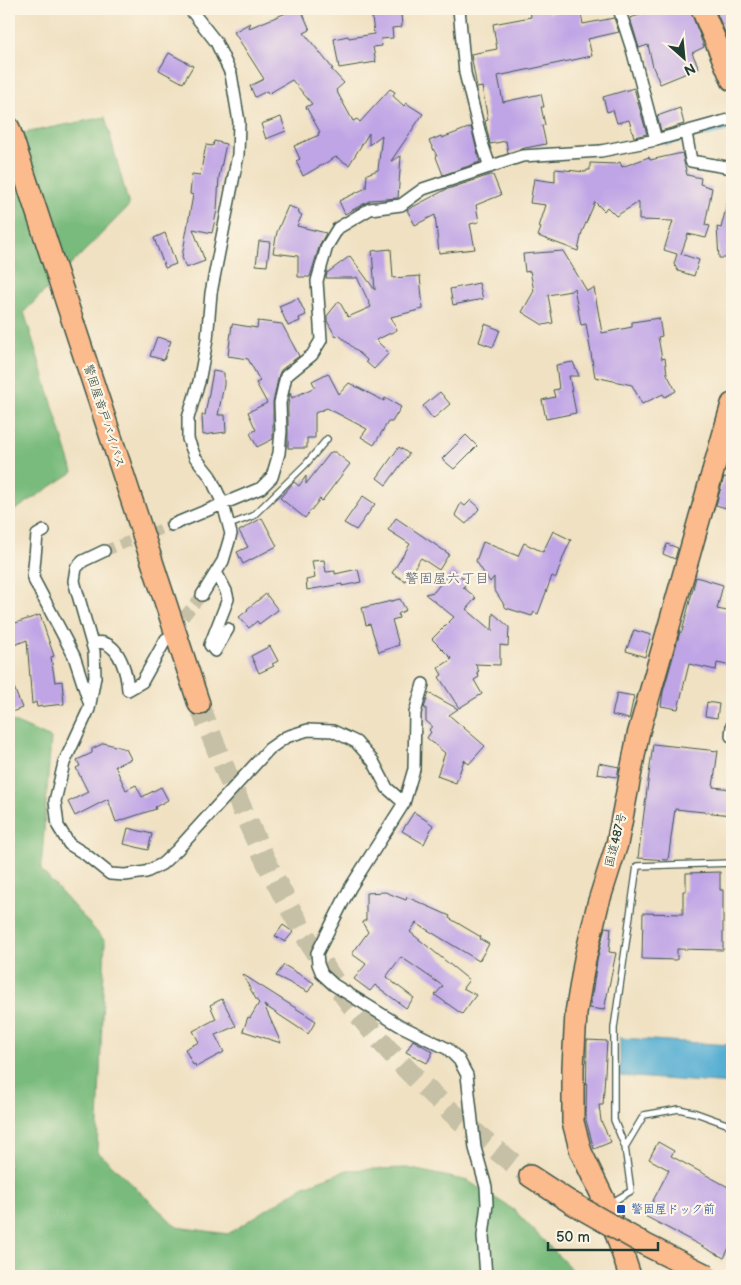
<svg xmlns="http://www.w3.org/2000/svg" width="741" height="1285" viewBox="0 0 741 1285" font-family="'Balsamiq Sans','Klee One',sans-serif">
  <style>
    .forest { fill: #79bb7d; stroke: #4c7c58 }
    .water { fill: #55aed3; stroke: #3a7684 }
    .lines { fill: none; stroke-linecap: round; stroke-linejoin: round }
    .stream { stroke: #55aed3; stroke-width: 4.5 }
    .building { fill: #c0a5e6 }
    .street-tunnel { stroke: #c6c0a6; stroke-width: 11; stroke-dasharray: 11 5.5; stroke-linecap: butt }
    .highway-tunnel { stroke: #c6c0a6; stroke-width: 21; stroke-dasharray: 21 11; stroke-linecap: butt }
    .lane-casing { stroke: #3e5649; stroke-width: 8 }
    .street-casing { stroke: #3e5649; stroke-width: 14 }
    .highway-casing { stroke: #3e5649; stroke-width: 24 }
    .lane { stroke: #fff; stroke-width: 5.5 }
    .street { stroke: #fff; stroke-width: 11 }
    .highway { stroke: #fbbb8c; stroke-width: 21 }
    .highway-bridge-casing { stroke: #3e5649; stroke-width: 24; stroke-linecap: butt }
    .highway-bridge { stroke: #fbbb8c; stroke-width: 21 }
    .transit-dot { fill: #1a4fb4; stroke: #fcf5e5; stroke-width: 2 }
    .labels { text-anchor: middle; dominant-baseline: central; stroke-width: 4.5; stroke-linejoin: round; paint-order: stroke }
    .street-label { font-size: 12px; fill: #1f3d34; stroke: #fcf5e5 }
    .transit-label { font-size: 12px; fill: #164399; stroke: #fcf5e5; text-anchor: start }
    .neighbourhood-label { font-size: 14px; fill: #576172; stroke: #fcf5e5 }
  </style>
  <rect width="100%" height="100%" fill="#fcf5e5"/>
  <filter id="ink" filterUnits="userSpaceOnUse"><feTurbulence type="fractalNoise" baseFrequency=".02" numOctaves="2"/><feDisplacementMap in="SourceGraphic" scale="10" xChannelSelector="R" yChannelSelector="G"/><feConvolveMatrix kernelMatrix="1 2 1 2 8 2 1 2 1" color-interpolation-filters="sRGB"/></filter>
  <filter id="wash" filterUnits="userSpaceOnUse"><feTurbulence type="fractalNoise" baseFrequency=".0096" numOctaves="4" result="noise"/><feDisplacementMap in="SourceGraphic" scale="20" xChannelSelector="R" yChannelSelector="G"/><feGaussianBlur stdDeviation="1.12" result="paint"/><feColorMatrix in="noise" values="0 0 0 0 0 0 0 0 0 0 0 0 0 0 0 0 0 1.4 0 .05"/><feComposite in="paint" operator="in"/></filter>
  <g filter="url(#wash)">
    <rect width="100%" height="100%" fill="#f0e1c2"/>
    <!-- forest -->
    <path class="forest" d="M105,117L129,206L24,312L73,472L9,514V136Z
      M9,720L51,738L41,870L105,941L97,1151L177,1227L228,1234L302,1187L347,1170L407,1168L468,1181L514,1210L578,1276H9Z"/>
    <!-- water -->
    <path class="water" d="M620,1038L732,1045V1084L620,1076Z"/>
    <g class="lines">
      <!-- stream -->
      <path class="stream" d="M666,143L732,128"/>
    </g>
    <g id="blocks">
      <!-- building -->
      <path class="building" d="M296,9H301L310,30L304,33L333,69H331L344,83L336,90L353,121L357,119L360,122L390,89L395,92L393,96L404,106L406,103L423,114L391,161L401,156L398,198L371,200L345,214L339,201L366,188L367,174L378,170L382,135L369,145V133L349,165L336,157L303,176L296,161L300,159L294,146L319,135L318,133L320,132L306,107L312,104L292,80L268,94L267,91L255,97L250,86L264,79L234,32L250,23L249,28Z
        M530,9H548L549,13L570,9H580L583,24L614,18L619,32L588,39L592,56L498,76L503,102L541,94L544,107H541L545,125L542,126L546,144L520,149L508,153L506,141L490,144L485,121L488,120L482,87L477,88L471,54L497,49L493,24L531,17Z
        M659,9H690L704,47L692,53L699,68L660,84L653,67L648,45L639,48L630,18Z
        M715,9H732V48Z
        M401,13L402,27L392,28L393,38L381,39L382,46L373,47L376,62L339,68L334,39L348,36L349,38L374,34L372,17Z
        M169,53L193,66L183,83L159,70Z
        M634,88L647,134L634,137L629,120L617,123L613,110L607,112L603,97Z
        M680,108L684,124L661,131L657,116Z
        M281,117L286,131L266,139L261,124Z
        M471,127L480,162L443,175L436,157L437,156L429,141L441,136L442,138Z
        M214,141L226,144L219,177L217,210L212,233L193,229L205,261L186,268L182,257L193,195L190,194L192,174L200,175L206,145L213,146Z
        M682,153L687,175L701,178L700,184L712,188L705,225L710,226L706,238L688,234L681,254L699,260L694,276L678,271L674,264L677,254L664,250L673,221L639,220V202L616,216L607,207L604,211L595,202L582,232L578,251L538,236L541,228L539,227L546,205L530,203L534,179L555,182V169L586,172L587,170H590V163L616,164L620,162L622,167L649,157L650,160Z
        M490,175H493L501,195L476,205L479,222L470,224L475,249L439,253L435,215L415,225L407,210L445,190Z
        M728,200H732V258H719L717,227L721,228Z
        M288,206L299,210L298,213L302,215L297,226L326,233L320,244L310,277H298V256L273,253L277,232Z
        M165,233L176,264L165,268L154,238Z
        M259,241L270,242L267,266L256,265Z
        M391,249L393,278L420,276L423,309L391,317L397,330L376,340L389,353L374,369L366,362L367,360L339,335L336,337L327,321V316L339,301L348,317L371,307L357,277L355,278H326L327,273L350,256L375,290L372,251Z
        M563,251L587,291L594,288L602,333L632,327V322L659,318L662,336L658,337L662,359L665,358L667,374L676,391L665,397L663,394L642,404L632,385L595,377L586,324L581,325L574,288L571,291L548,295L553,323L543,325L522,312L534,291L530,271L525,272L523,254Z
        M479,283L483,299L453,305L450,289Z
        M298,298L306,315L299,318L300,321L288,326L279,306Z
        M258,321L282,324L299,356L281,370L279,374L273,402V439L257,447L250,433L256,430L248,412L267,403L256,383L260,381L248,359L228,356L232,324L257,328Z
        M485,324L500,330L493,347L479,342Z
        M157,337L171,341L164,360L150,356Z
        M573,362L579,376H569L576,413L546,419L542,400L555,397L553,390L559,389L556,365Z
        M213,371L224,373V385L218,415H225L226,432L203,435L202,415H205Z
        M328,373L339,394L349,383L384,401L385,398L401,407L392,422H388L374,445L361,437L367,429L327,408L315,413V438H307V448H288V404L290,393L292,398L315,387L312,381Z
        M440,392L450,404L433,419L423,406Z
        M466,435L477,446L454,469L442,459Z
        M399,447L409,454L386,485L377,478Z
        M331,452H335L350,464L322,501L320,499L305,518L280,498L294,482L299,486L306,476V484Z
        M724,477L732,479V510L716,505Z
        M363,496L375,504L356,530L344,523Z
        M471,500L480,508L466,524L455,515L461,503L465,506Z
        M262,518L277,546L243,564L237,552L248,547L239,531Z
        M396,518L449,554L439,570L421,558L405,581L392,573L410,544L388,530Z
        M553,531L571,540L564,555L556,578L552,576L538,614L534,612L532,616L506,608L494,589V577L490,582L476,561L483,542L518,556L524,543L543,552Z
        M667,544L678,548L675,559L663,554Z
        M324,560L326,572L335,571V574L358,569L361,582L342,586V584L307,590L306,580L315,578L312,561Z
        M452,569L468,582L463,587L476,598L466,609L492,631L493,613L509,627L508,646L500,645V665L475,664L479,671L477,672L479,677L474,680L482,694L459,708L439,677L442,675L438,668L452,659L432,639L454,617L425,594L434,592Z
        M696,577L723,585L717,609L732,612V666L717,663L716,670L689,664L678,709L661,706L663,692L680,632H682Z
        M266,594L278,610L259,624L257,621L249,628L239,617L248,610L247,609Z
        M400,599L406,610L398,614L399,618L392,620L399,645L379,652L370,624L366,625L362,608Z
        M40,615L54,656L51,657L55,682L62,681L64,704L37,707L36,702L32,704L27,640L9,647V625Z
        M634,630L651,635L645,657L626,651Z
        M270,646L278,661L272,664L274,666L259,673L251,656Z
        M9,675L22,708L9,713Z
        M429,693L458,709L449,715L485,746L469,764L464,760L456,783L437,776L445,753L427,738L431,732L429,730L432,726L426,721V708H424Z
        M617,693L634,696L629,719L612,715Z
        M707,702L719,704L717,718L705,716Z
        M104,743L126,749L131,759L115,766L126,790L136,785L142,797L161,787L168,800L155,807L156,809L116,822L108,799L75,816L68,802L88,792L76,768L80,766L77,760L92,753V749Z
        M653,744L718,751L713,787L732,789V815L675,809L668,860L638,858Z
        M599,763L619,767L617,777L597,774Z
        M414,812L433,825L424,844L402,831Z
        M128,828L152,834L148,850L124,844Z
        M720,872V890H723V950L677,949V960L642,959L643,913L683,914V891H686V873Z
        M385,892L406,900L407,897L450,916L449,918L481,937L480,939L489,944L479,961L416,923L410,932L469,980L463,988L476,995L462,1014L435,995L443,986L401,957L386,977L414,998L406,1008L375,985L370,991L354,979L366,964L352,954L368,932L362,922L366,920V893Z
        M283,925L293,932L285,942L275,936Z
        M605,927L611,928L609,952L616,953L604,1010L590,1008L597,961Z
        M284,965L314,983L308,992L276,976Z
        M242,974L316,1021L308,1034L264,1005L281,1043L243,1031L248,1017L250,1018L259,1003L257,1001Z
        M222,999L236,1026L215,1035L224,1052L196,1067L195,1064L193,1065L185,1049L199,1042L193,1031L216,1019L210,1005Z
        M413,1040L433,1052L427,1063L406,1052Z
        M587,1040L607,1041L603,1105H599L601,1121L611,1142L594,1149L586,1120Z
        M658,1142L674,1151L671,1156L732,1189V1242L724,1258L645,1216L669,1170L649,1159Z"/>
    </g>
  </g>
  <g filter="url(#ink)">
    <use href="#blocks" fill-opacity="0" stroke="#3e5649" stroke-width="1"/>
    <g class="lines">
      <!-- street-tunnel -->
      <path class="street-tunnel" d="M104,551L172,525
        M173,630L202,595"/>
      <!-- highway-tunnel -->
      <path class="highway-tunnel" d="M199,704C234,794 271,882 322,963C375,1047 451,1117 530,1176"/>
      <!-- lane casing -->
      <g class="lane-casing">
        <path id="lane" d="M229,525L253,516L306,464L327,439
          M625,1147L644,1115L679,1109L696,1113L732,1126
          M609,1204L631,1191L625,1147L614,1120V1028L637,866L732,863"/>
      </g>
      <!-- street casing -->
      <g class="street-casing">
        <path id="street" d="M190,9L216,42L231,74L239,122L238,155L211,293L207,340L199,382L188,418V439L195,457L210,476L223,504L231,534L223,561L202,595
          M459,9L465,73L483,146L490,167
          M619,9L632,49L656,140
          M686,133L691,161L732,168
          M172,525L261,488L272,477L279,453L281,431L280,403L286,376L312,355L321,340L317,281L327,246L338,228L370,209L401,205L423,189L522,156L601,151L656,140L732,119
          M44,531L37,535L33,578L74,656L90,705
          M104,551L83,561L76,568L74,581L94,651L95,677L89,709L64,763L55,801L58,826L69,844L85,854L110,874L125,875L146,872L162,864L177,850L269,749L286,737L308,730L333,731L356,742L373,761L387,788L404,803
          M216,572L226,591L228,599L210,645L215,651L228,629
          M92,643C95,643 101,642 104,643C121,648 127,675 128,690L142,682L166,639
          M423,684L415,713L414,769L404,803L350,888L317,953L318,964L322,974L334,985L399,1025L448,1049L459,1060L467,1075L475,1148L486,1187L487,1204L483,1236L486,1276
          M731,736L732,726"/>
      </g>
      <!-- highway casing -->
      <g class="highway-casing">
        <path id="highway" d="M702,9L732,80
          M9,128L199,704
          M530,1176L570,1202
          M630,1276L607,1206L581,1152L573,1122V1067L576,1013L585,959L598,904L617,844L638,735L732,404"/>
      </g>
      <!-- lane -->
      <use href="#lane" class="lane"/>
      <!-- street -->
      <use href="#street" class="street"/>
      <!-- highway -->
      <use href="#highway" class="highway"/>
      <!-- highway-bridge casing -->
      <g class="highway-bridge-casing">
        <path id="highway-bridge" d="M570,1202L646,1245L708,1276"/>
      </g>
      <!-- highway-bridge -->
      <use href="#highway-bridge" class="highway-bridge"/>
    </g>
  </g>
  <!-- markers -->
  <rect class="transit-dot" x="616" y="1204" width="10" height="10" rx="2.5"/>
  <g class="labels">
    <!-- street labels -->
    <g class="street-label">
      <text transform="translate(104 416) rotate(72)">警固屋音戸バイパス</text>
      <text transform="translate(616 840) rotate(-76)">国道487号</text>
    </g>
    <!-- transit labels -->
    <g class="transit-label">
      <text x="631" y="1209">警固屋ドック前</text>
    </g>
    <!-- neighbourhood labels -->
    <g class="neighbourhood-label">
      <text x="447" y="578">警固屋六丁目</text>
    </g>
  </g>
  <!-- margin -->
  <rect width="741" height="1285" fill="none" stroke="#fcf5e5" stroke-width="30"/>
  <!-- north arrow -->
  <g transform="translate(684 58) rotate(153)" stroke="#fcf5e5" stroke-width="4" paint-order="stroke">
  <path d="M0-4L9 19L0 12L-9 19Z" fill="#1f3d34"/>
  <text y="-8" font-size="14" font-weight="bold" text-anchor="middle" fill="#1f3d34">N</text>
  </g>
  <!-- scale -->
  <path d="M548 1242v8h110v-8" fill="none" stroke="#1f3d34" stroke-width="2.5"/>
  <text x="556" y="1242" font-size="15" fill="#1f3d34" stroke="#fcf5e5" stroke-width="4" paint-order="stroke">50 m</text>
</svg>
